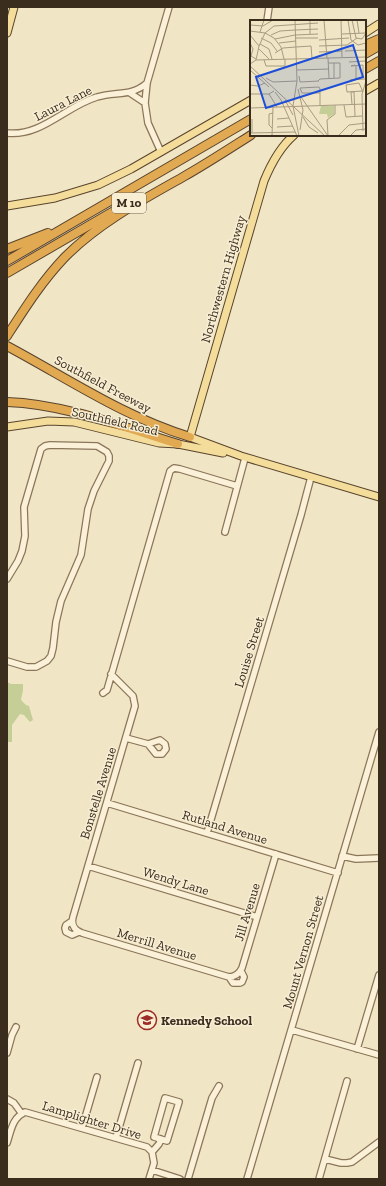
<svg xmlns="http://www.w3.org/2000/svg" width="386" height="1186" viewBox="0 0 386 1186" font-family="'Zilla Slab',serif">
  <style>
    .green { fill: #c5ce97 }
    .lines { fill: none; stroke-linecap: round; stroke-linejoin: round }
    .minor-casing { stroke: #8b765a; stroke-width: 8 }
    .major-casing { stroke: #59442e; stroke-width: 9 }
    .highway-casing { stroke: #59442e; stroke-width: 10 }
    .minor { stroke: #faf1d8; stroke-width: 5.5 }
    .major { stroke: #f4dc9b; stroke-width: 7 }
    .highway { stroke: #e1a952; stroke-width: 8 }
    .labels { text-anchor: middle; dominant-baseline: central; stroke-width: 3; stroke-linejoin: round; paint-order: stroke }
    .shield { fill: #f7eed4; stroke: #736755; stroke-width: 1 }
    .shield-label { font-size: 12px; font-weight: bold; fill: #3b2d1e }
    .street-label { font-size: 13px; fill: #3b2d1e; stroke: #f7eed4 }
    .poi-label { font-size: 13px; font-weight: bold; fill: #3b2d1e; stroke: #f7eed4; text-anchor: start }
    .inset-road { fill: none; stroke: #a89b82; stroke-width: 1 }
    .view { fill: #1d4ed8; fill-opacity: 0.15; stroke: #1d4ed8; stroke-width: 2 }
    .inset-edge { fill: none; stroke: #3b2d1e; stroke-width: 2 }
  </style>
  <rect width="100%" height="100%" fill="#f0e5c4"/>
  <!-- green -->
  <path class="green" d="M7,682L11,684H23V690L21,700L26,705L29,706L33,720L30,722L24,715L20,714L12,725V742H7Z"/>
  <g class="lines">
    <!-- minor casing -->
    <g class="minor-casing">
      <path id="minor" d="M267,21L269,7
        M130,93L145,103
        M7,133C41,137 66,106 97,97C116,91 131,97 147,83
        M161,152L148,123L145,103L147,83L169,7
        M225,532L245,458
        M7,579L18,561L22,551L25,536L24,507L41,449L45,446L50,445L97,446L107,452L109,456V461L94,491L88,509L81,555L61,601L56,622L53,648L51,656L47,661L36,667H27L7,661
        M111,674L133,696L135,706L73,917C71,925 74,930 82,933L229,977C235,977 239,974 242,968L276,854
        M103,693L107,690L170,471L174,468L180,469L237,486
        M126,738L148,744L156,754H162L166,749L165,744L160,740L148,744
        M107,803L338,873
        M207,833L301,515L311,477
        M342,856L356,859L379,858
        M88,866L257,917
        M72,921L66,925L65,928L66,932L72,935L79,932
        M229,977L233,983H240L242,982L244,977L241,971
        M292,1030L379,1055
        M357,1049L379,975
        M7,1053L12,1035L16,1027
        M165,1098L179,1102L167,1141L154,1137Z
        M7,1099L14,1103L22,1114
        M82,1128L97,1077
        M116,1138L138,1063
        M7,1143C11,1131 12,1118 25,1112L147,1147L152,1152
        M152,1152L159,1144L161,1139
        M325,1159L341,1163H347L352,1162L379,1142
        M152,1170L180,1179
        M149,1179L154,1163L152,1152
        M188,1179L212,1098L219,1086
        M247,1179L379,732
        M319,1179L347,1081"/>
    </g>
    <!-- major casing -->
    <g class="major-casing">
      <path id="major" d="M7,33L14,7
        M365,33L379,24
        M365,91L379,83
        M294,135C280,147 271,164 264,181L190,437L241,456L379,497
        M7,206L55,198L98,185L131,169L251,100
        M7,427L48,421L74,422L159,443L178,444L223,453"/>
    </g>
    <!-- highway casing -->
    <g class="highway-casing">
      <path id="highway" d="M365,45L379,39
        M365,54L379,46
        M365,69L379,61
        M7,249L48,233
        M7,261L251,119
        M7,273L119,208
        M7,336C25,308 42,281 65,257C99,223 142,200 183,177C206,164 229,149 251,135
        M7,346C67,378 124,417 190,437
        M7,402C65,404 123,427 178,444"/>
    </g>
    <!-- minor -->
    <use href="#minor" class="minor"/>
    <!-- major -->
    <use href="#major" class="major"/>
    <!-- highway -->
    <use href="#highway" class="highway"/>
  </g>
  <!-- icons -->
  <defs>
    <g id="school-ring" transform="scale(1)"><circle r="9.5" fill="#f7eed4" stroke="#9c2c27" stroke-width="1.5"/><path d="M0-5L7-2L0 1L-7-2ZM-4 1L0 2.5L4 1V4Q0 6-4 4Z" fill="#9c2c27"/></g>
  </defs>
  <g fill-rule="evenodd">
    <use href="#school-ring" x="147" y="1020"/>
  </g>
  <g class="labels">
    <!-- shield labels -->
    <rect class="shield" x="112" y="193" width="34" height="20" rx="3"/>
    <g class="shield-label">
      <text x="129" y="203">M 10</text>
    </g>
    <!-- street labels -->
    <g class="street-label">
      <text transform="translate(63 103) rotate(-27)">Laura Lane</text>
      <text transform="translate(223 279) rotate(-74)">Northwestern Highway</text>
      <text transform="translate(103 384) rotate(28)">Southfield Freeway</text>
      <text transform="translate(115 421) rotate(13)">Southfield Road</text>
      <text transform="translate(249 652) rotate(-73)">Louise Street</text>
      <text transform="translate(98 793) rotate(-73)">Bonstelle Avenue</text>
      <text transform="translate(225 827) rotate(17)">Rutland Avenue</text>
      <text transform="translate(176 881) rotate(17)">Wendy Lane</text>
      <text transform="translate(247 912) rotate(-73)">Jill Avenue</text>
      <text transform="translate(157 944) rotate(17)">Merrill Avenue</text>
      <text transform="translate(303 952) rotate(-74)">Mount Vernon Street</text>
      <text transform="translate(92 1120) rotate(17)">Lamplighter Drive</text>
    </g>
    <!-- poi labels -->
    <g class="poi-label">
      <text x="161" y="1020">Kennedy School</text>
    </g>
  </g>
  <!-- overview -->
  <g transform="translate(250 20)">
    <rect width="116" height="116" fill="#f0e5c4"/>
    <path d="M71,86V89V86H84V94L78,98L77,94H69Z" fill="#c5ce97"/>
    <path class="inset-road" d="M60,0V14M74,0L77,38M91,0L92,37M98,0L101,20L108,25L116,23M102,0L106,18L112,19L116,13M107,0L109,13M0,5L13,6L23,0M45,10L68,9M0,11L15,13L24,18L31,27L34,39M10,12L14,0M92,14L116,13M0,15L9,26L6,40M21,15L30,11L45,10M45,15L68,14M11,18L21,23L27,31M45,18H68M25,19L45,15M69,20L99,18M0,23L3,29L1,36L6,39M29,23L46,21M10,24L19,29L22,39M9,26L15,13L24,6L68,3M69,26L97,25L107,18M46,27L61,26L62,38M9,29L19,39M95,31L116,30M69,32L92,31M25,33L33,28L46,27M78,38L79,58M14,40L16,46H35V39M99,42L115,41M84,43V58M0,44L6,40L116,37M105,45L101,46L113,45V57M0,46L75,116M0,50L19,67M47,50L79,49M49,56L50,62L69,61M16,58L23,62L47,61L45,0M100,60L115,59M106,60V45M47,61L43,86L49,116M68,61L70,59L90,58V43H78M0,65L8,66L15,63M48,69L53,90L50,110M112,71L97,72L96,65L109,63L113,72M25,72L31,80L47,116M70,73H52L50,68L69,67L70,69V85M0,74H19L24,71M19,74L27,87M51,77L78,116M35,80L43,95M102,84L101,72H104L105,96M94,85L96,97L112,96M0,88L116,84M53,97L59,107L68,113M2,99V113M27,99L39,98M27,107L43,106M22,108L19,105V94L23,93M113,111L112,74L116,61M0,113L45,112M78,115L77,100L85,94V85M22,116L23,87M88,116L99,105L116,103M100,116L106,110L116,109"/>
    <path class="view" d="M103,25L113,57L16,88L6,57Z"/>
    <rect width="116" height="116" class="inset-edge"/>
  </g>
  <!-- border -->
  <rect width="386" height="1186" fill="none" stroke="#3b2d1e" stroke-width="16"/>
</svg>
